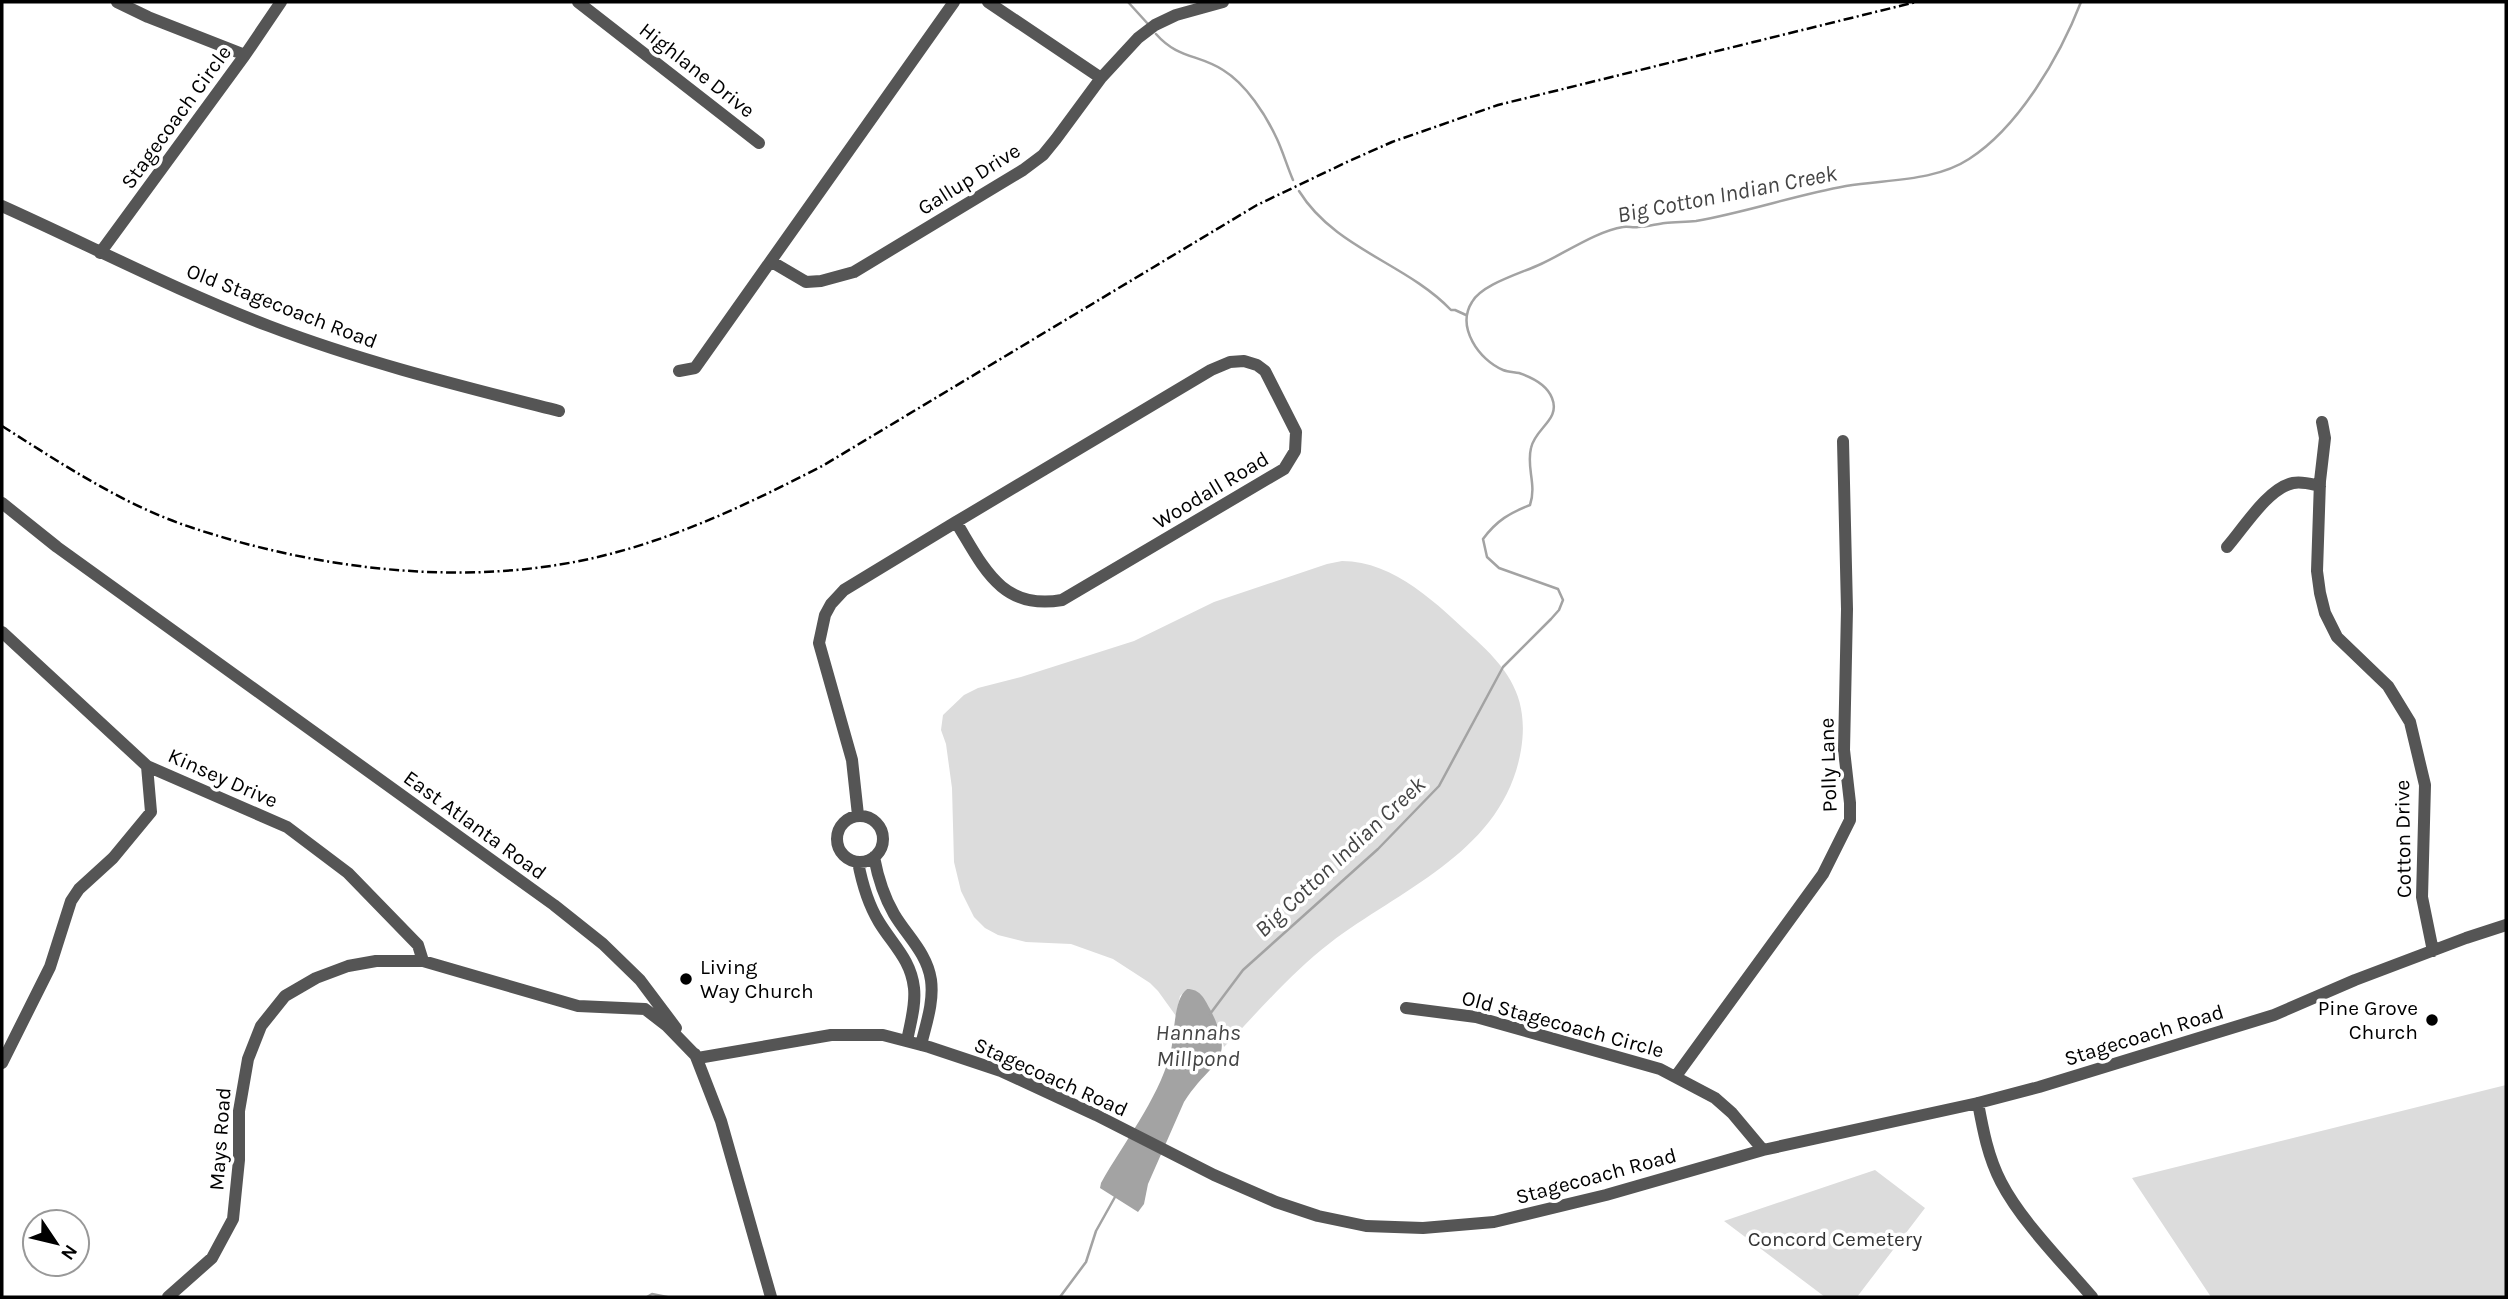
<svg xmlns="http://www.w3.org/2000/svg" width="2508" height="1299" viewBox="0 0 2508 1299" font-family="Karla,sans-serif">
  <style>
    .green { fill: #dcdcdc }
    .water { fill: #a3a3a3 }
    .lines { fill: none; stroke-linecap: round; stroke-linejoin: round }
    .stream { stroke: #a3a3a3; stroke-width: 2.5 }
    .minor { stroke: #555; stroke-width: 12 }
    .rail { stroke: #000; stroke-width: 2.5; stroke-dasharray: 10 3.5 2 3.5; stroke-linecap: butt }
    .poi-dot { fill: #000; stroke: #fff; stroke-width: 2.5 }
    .labels { text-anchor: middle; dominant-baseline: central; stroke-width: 7; stroke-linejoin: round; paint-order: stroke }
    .street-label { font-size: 21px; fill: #000; stroke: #fff }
    .poi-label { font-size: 21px; fill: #000; stroke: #fff; text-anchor: start }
    .park-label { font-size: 21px; fill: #333; stroke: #fff }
    .water-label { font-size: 23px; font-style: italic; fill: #444; stroke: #fff }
  </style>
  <rect width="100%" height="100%" fill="#fff"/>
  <!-- green -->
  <path class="green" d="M1342,561C1395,561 1438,605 1475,639C1511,672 1529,700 1521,750C1504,851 1402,888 1330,943C1291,973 1258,1012 1224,1047C1218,1018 1208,1008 1187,989L1180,996L1176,1016L1158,991L1150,983L1113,959L1071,944L1026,942L998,935L985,928L974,917L961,891L954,862L952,788L946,744L941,730L943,715L964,695L978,688L1021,677L1134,641L1214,602L1327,564Z
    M2506,1085V1297H2211L2132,1178Z
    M1875,1170L1925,1208L1857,1297H1825L1724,1221Z"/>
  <!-- water -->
  <path class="water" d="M1187,989C1200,989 1204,998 1210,1009C1238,1064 1211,1059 1184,1102L1148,1184L1144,1204L1138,1212L1100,1188L1101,1183C1124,1142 1157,1101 1170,1055C1175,1037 1173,999 1187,989Z"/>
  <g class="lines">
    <!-- stream -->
    <path class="stream" d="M1128,2L1148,24
      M1156,34C1178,59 1198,54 1223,70C1246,84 1266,115 1277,139C1283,152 1287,166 1293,180
      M1299,191C1335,249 1406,263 1451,310H1455L1466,315
      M1210,1014L1243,970L1378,849L1439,786L1503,667L1551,619L1559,610L1563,600L1558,589L1499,568L1487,557L1483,539C1497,520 1510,513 1530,505C1537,484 1526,468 1531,448C1535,428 1561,420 1552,398C1547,385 1531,377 1519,373C1514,372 1508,372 1503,370C1479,360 1456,327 1472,302C1482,284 1522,273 1541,264C1565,253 1597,231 1623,227C1628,226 1633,228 1638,227C1647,227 1656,224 1665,223C1675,222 1686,222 1696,221C1747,212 1796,195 1846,186C1886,179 1934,182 1969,159C2019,127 2060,56 2081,2
      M647,1297L652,1294L667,1297
      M1060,1297L1086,1262L1096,1231L1115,1197"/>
    <!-- minor -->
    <path class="minor" d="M117,2L148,17L245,55
      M578,2L759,143
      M988,2L1101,78
      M2,206C91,246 177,291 269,326C363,362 461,386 559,411
      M100,253L245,55L281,2
      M772,262L806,282L821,281L854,272L1023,170L1043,155L1056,139L1101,78L1138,38L1155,25L1176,15L1223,2
      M679,371L695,368L954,2
      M2322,422L2325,438L2320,481L2317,571L2320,593L2325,613L2337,637L2388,686L2410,722L2425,785L2422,897L2433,951
      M2,503L57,547L554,905L603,944L640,980L676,1028
      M2227,547C2243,529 2268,488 2293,483C2302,481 2311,484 2320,486
      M2,632L147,766L287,827L348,873L418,945L423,961
      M858,815L852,760L819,643L825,615L831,604L844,590L956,522C983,566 1001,611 1062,600L1284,469L1295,451L1296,432L1265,371L1257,365L1244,361L1230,362L1211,370L956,522
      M837 839a23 23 0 1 1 46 0a23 23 0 1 1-46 0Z
      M874,857C878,878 883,895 894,914C907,936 927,953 931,980C934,1002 926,1024 921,1045
      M858,862C862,883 868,904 879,922C893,945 911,960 914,988C916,1006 910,1024 907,1041
      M1406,1008L1476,1017L1660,1069L1715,1098L1732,1113L1763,1150
      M695,1054L721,1121L771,1297
      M2,1063L50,967L71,901L79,889L113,858L151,812L147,766
      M1676,1076L1823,874L1850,820V803L1844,750L1847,609L1843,441
      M1978,1103C1983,1130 1988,1157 2001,1182C2021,1221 2063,1263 2092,1297
      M168,1297L212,1258L233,1219L239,1160V1111L248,1059L261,1026L285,996L316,978L348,966L376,961H423L578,1006L645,1009L667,1026L698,1058L831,1035H883L929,1047L1001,1071L1096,1115L1214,1175L1276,1202L1318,1216L1366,1226L1423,1228L1494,1222L1606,1195L1763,1150L1978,1103L2039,1087L2274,1015L2355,980L2466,938L2506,925"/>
    <!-- rail -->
    <path class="rail" d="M2,426C62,464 125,506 193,528C317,569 460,587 589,559C671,541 749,504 824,465L1257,205L1347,162L1392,142L1498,105L1916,2"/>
  </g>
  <!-- markers -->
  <g class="poi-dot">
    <circle cx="686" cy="979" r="7"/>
    <circle cx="2432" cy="1020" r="7"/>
  </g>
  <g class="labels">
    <!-- street labels -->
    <g class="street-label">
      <text transform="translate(697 70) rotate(38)">Highlane Drive</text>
      <text transform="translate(176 117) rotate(-54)">Stagecoach Circle</text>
      <text transform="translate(969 179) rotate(-32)">Gallup Drive</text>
      <text transform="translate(282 306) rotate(21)">Old Stagecoach Road</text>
      <text transform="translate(1211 490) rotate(-31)">Woodall Road</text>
      <text transform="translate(1828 765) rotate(-92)">Polly Lane</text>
      <text transform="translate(223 778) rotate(24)">Kinsey Drive</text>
      <text transform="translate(475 825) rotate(36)">East Atlanta Road</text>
      <text transform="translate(2403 839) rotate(-91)">Cotton Drive</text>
      <text transform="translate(1563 1024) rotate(15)">Old Stagecoach Circle</text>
      <text transform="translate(2144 1035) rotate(-17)">Stagecoach Road</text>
      <text transform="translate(1051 1077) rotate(24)">Stagecoach Road</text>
      <text transform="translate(220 1139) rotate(-86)">Mays Road</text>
      <text transform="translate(1596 1176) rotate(-15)">Stagecoach Road</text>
    </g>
    <!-- poi labels -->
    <g class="poi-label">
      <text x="700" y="967">Living<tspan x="700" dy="24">Way Church</tspan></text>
      <text x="2418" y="1008" text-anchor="end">Pine Grove<tspan x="2418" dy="24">Church</tspan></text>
    </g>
    <!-- park labels -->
    <g class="park-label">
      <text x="1835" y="1239">Concord Cemetery</text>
    </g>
    <!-- water labels -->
    <g class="water-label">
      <text transform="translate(1727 194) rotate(-11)">Big Cotton Indian Creek</text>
      <text transform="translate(1340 857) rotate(-43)">Big Cotton Indian Creek</text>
      <text x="1198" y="1032">Hannahs<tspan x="1198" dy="26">Millpond</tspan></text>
    </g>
  </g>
  <!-- border -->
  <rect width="2508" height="1299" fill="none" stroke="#000000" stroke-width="7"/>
  <!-- north arrow -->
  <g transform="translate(56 1243) rotate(125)"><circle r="33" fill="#ffffff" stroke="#999999" stroke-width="2"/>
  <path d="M0-5L12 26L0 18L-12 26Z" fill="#000000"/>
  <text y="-10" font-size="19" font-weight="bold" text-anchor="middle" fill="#000000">N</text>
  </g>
</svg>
